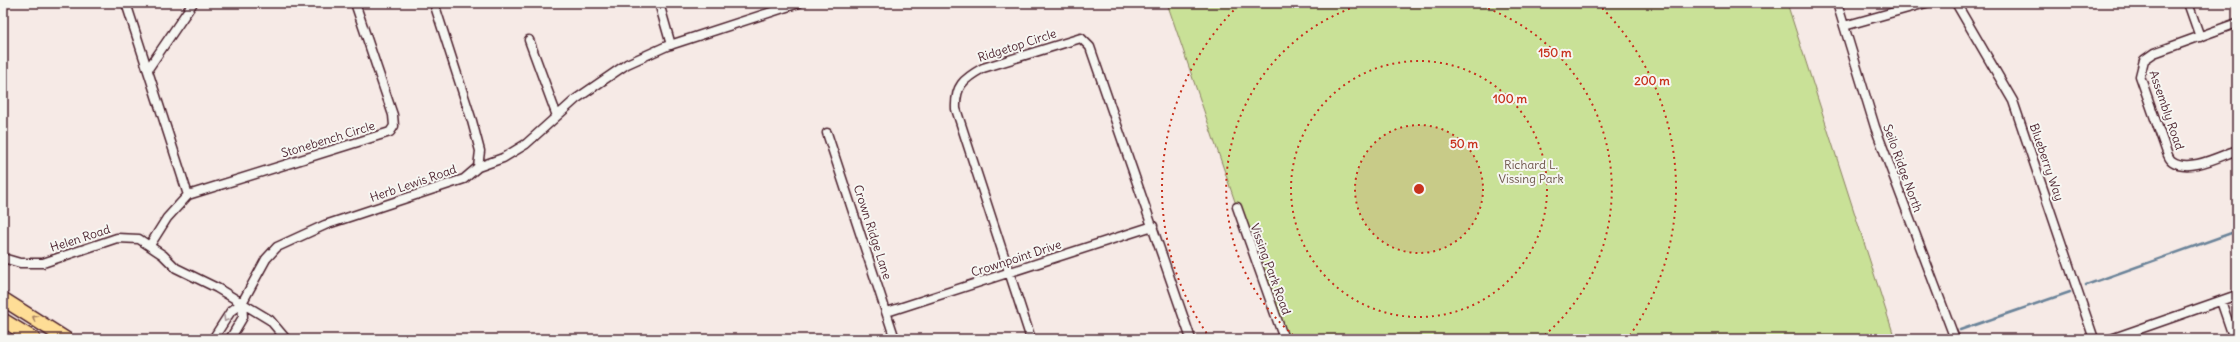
<svg xmlns="http://www.w3.org/2000/svg" width="2240" height="342" viewBox="0 0 2240 342" font-family="Delius,sans-serif">
  <style>
    .green { fill: #c9e197; stroke: #8a8061 }
    .lines { fill: none; stroke-linecap: round; stroke-linejoin: round }
    .stream { stroke: #6b8399; stroke-width: 2.5 }
    .street-casing { stroke: #4a1f2b; stroke-width: 11 }
    .primary-casing { stroke: #4a1f2b; stroke-width: 16 }
    .street { stroke: #f6f6f2; stroke-width: 8 }
    .primary { stroke: #fedd96; stroke-width: 13 }
    .oneway { stroke: #a47e60 }
    .oneway2 { stroke: #a99598 }
    .ring { fill: none; stroke: #c8321e; stroke-width: 2; stroke-dasharray: 2 4 }
    .labels { text-anchor: middle; dominant-baseline: central; stroke-width: 4; stroke-linejoin: round; paint-order: stroke }
    .street-label { font-size: 12px; fill: #4a1f2b; stroke: #f6f6f2 }
    .park-label { font-size: 12px; fill: #6a5046; stroke: #f6f6f2 }
    .centre { fill: #c8321e; stroke: #f6f6f2; stroke-width: 2 }
    .ring-label { font-size: 12px; text-anchor: middle; font-weight: bold; fill: #c8321e; stroke: #f6f6f2; stroke-width: 4; stroke-linejoin: round; paint-order: stroke }
  </style>
  <rect width="100%" height="100%" fill="#f6eae6"/>
  <filter id="ink" filterUnits="userSpaceOnUse"><feTurbulence type="fractalNoise" baseFrequency=".025" numOctaves="2"/><feDisplacementMap in="SourceGraphic" scale="8" xChannelSelector="R" yChannelSelector="G"/><feConvolveMatrix kernelMatrix="1 2 1 2 8 2 1 2 1" color-interpolation-filters="sRGB"/></filter>
  <g filter="url(#ink)">
    <!-- green -->
    <path class="green" d="M1167,3H1787L1895,339H1282Z"/>
    <g class="lines">
      <!-- stream -->
      <path class="stream" d="M2086,285L2237,231
        M1960,330L2070,292
        M1940,339L1944,337"/>
      <!-- street casing -->
      <g class="street-casing">
        <path id="street" d="M126,3L188,195
          M659,3L671,45
          M1837,3L1875,127L1955,339
          M1956,3L2013,101L2094,339
          M2188,3L2200,37
          M2237,23L2154,53L2144,60L2140,76L2166,150C2167,153 2169,159 2172,161C2189,173 2220,156 2237,150
          M1844,26L1926,3
          M529,40L557,116
          M148,69L193,3
          M827,133L895,339
          M478,167L503,158L526,144L576,99L627,64L667,46L799,3
          M1237,207L1284,339
          M150,245L167,218L188,195L390,132L394,126L393,115L355,3
          M3,258L20,263H43L117,238L139,239L163,255L176,268L217,288L270,320L286,339
          M2221,301L2234,339
          M887,312L1153,226
          M213,339L231,311L242,303L266,259L277,247L325,225L464,179L478,167L480,151L472,121L434,3
          M230,339L243,317L242,303
          M1031,339L956,109C955,86 963,79 983,68L1081,38L1090,47L1191,339
          M2111,339L2237,295"/>
      </g>
      <!-- primary casing -->
      <g class="primary-casing">
        <path id="primary" d="M3,299L66,339
          M3,320L34,339"/>
      </g>
      <!-- street -->
      <use href="#street" class="street"/>
      <!-- primary -->
      <use href="#primary" class="primary"/>
    </g>
    <!-- one-way arrows -->
    <defs><path id="oneway-chevron" d="M-2-3.5L2.5 0L-2 3.5" fill="none" stroke-width="1.6" stroke-linecap="round" stroke-linejoin="round"/></defs>
    <use class="oneway" href="#oneway-chevron" transform="translate(35 318) rotate(-147)"/>
    <use class="oneway2" href="#oneway-chevron" transform="translate(226 319) rotate(121)"/>
  </g>
  <!-- distance rings -->
  <circle cx="1419" cy="189" r="64" fill="#c8321e" fill-opacity=".12"/>
  <g class="ring">
    <circle cx="1419" cy="189" r="64"/>
    <circle cx="1419" cy="189" r="128"/>
    <path d="M1298 339A193 193 0 0 1 1367 3M1471 3A193 193 0 0 1 1540 339"/>
    <path d="M1210 338A257 257 0 0 1 1240 4M1598 4A257 257 0 0 1 1628 338"/>
  </g>
  <g class="labels">
    <!-- street labels -->
    <g class="street-label">
      <text transform="translate(1017 45) rotate(-18)">Ridgetop Circle</text>
      <text transform="translate(2167 110) rotate(71)">Assembly Road</text>
      <text transform="translate(328 139) rotate(-17)">Stonebench Circle</text>
      <text transform="translate(2047 162) rotate(71)">Blueberry Way</text>
      <text transform="translate(1903 168) rotate(70)">Seilo Ridge North</text>
      <text transform="translate(413 183) rotate(-19)">Herb Lewis Road</text>
      <text transform="translate(873 232) rotate(72)">Crown Ridge Lane</text>
      <text transform="translate(80 238) rotate(-18)">Helen Road</text>
      <text transform="translate(1016 258) rotate(-18)">Crownpoint Drive</text>
      <text transform="translate(1271 269) rotate(70)">Vissing Park Road</text>
    </g>
    <!-- park labels -->
    <g class="park-label">
      <text x="1531" y="164">Richard L.<tspan x="1531" dy="14">Vissing Park</tspan></text>
    </g>
  </g>
  <circle cx="1419" cy="189" r="6" class="centre"/>
  <g class="ring-label">
    <text x="1555" y="57">150 m</text>
    <text x="1652" y="85">200 m</text>
    <text x="1510" y="103">100 m</text>
    <text x="1464" y="148">50 m</text>
  </g>
  <!-- margin -->
  <rect width="2240" height="342" fill="none" stroke="#f6f6f2" stroke-width="16"/>
  <rect x="8" y="8" width="2224" height="326" fill="none" stroke="#4a1f2b" stroke-width="1.5" filter="url(#ink)"/>
</svg>
